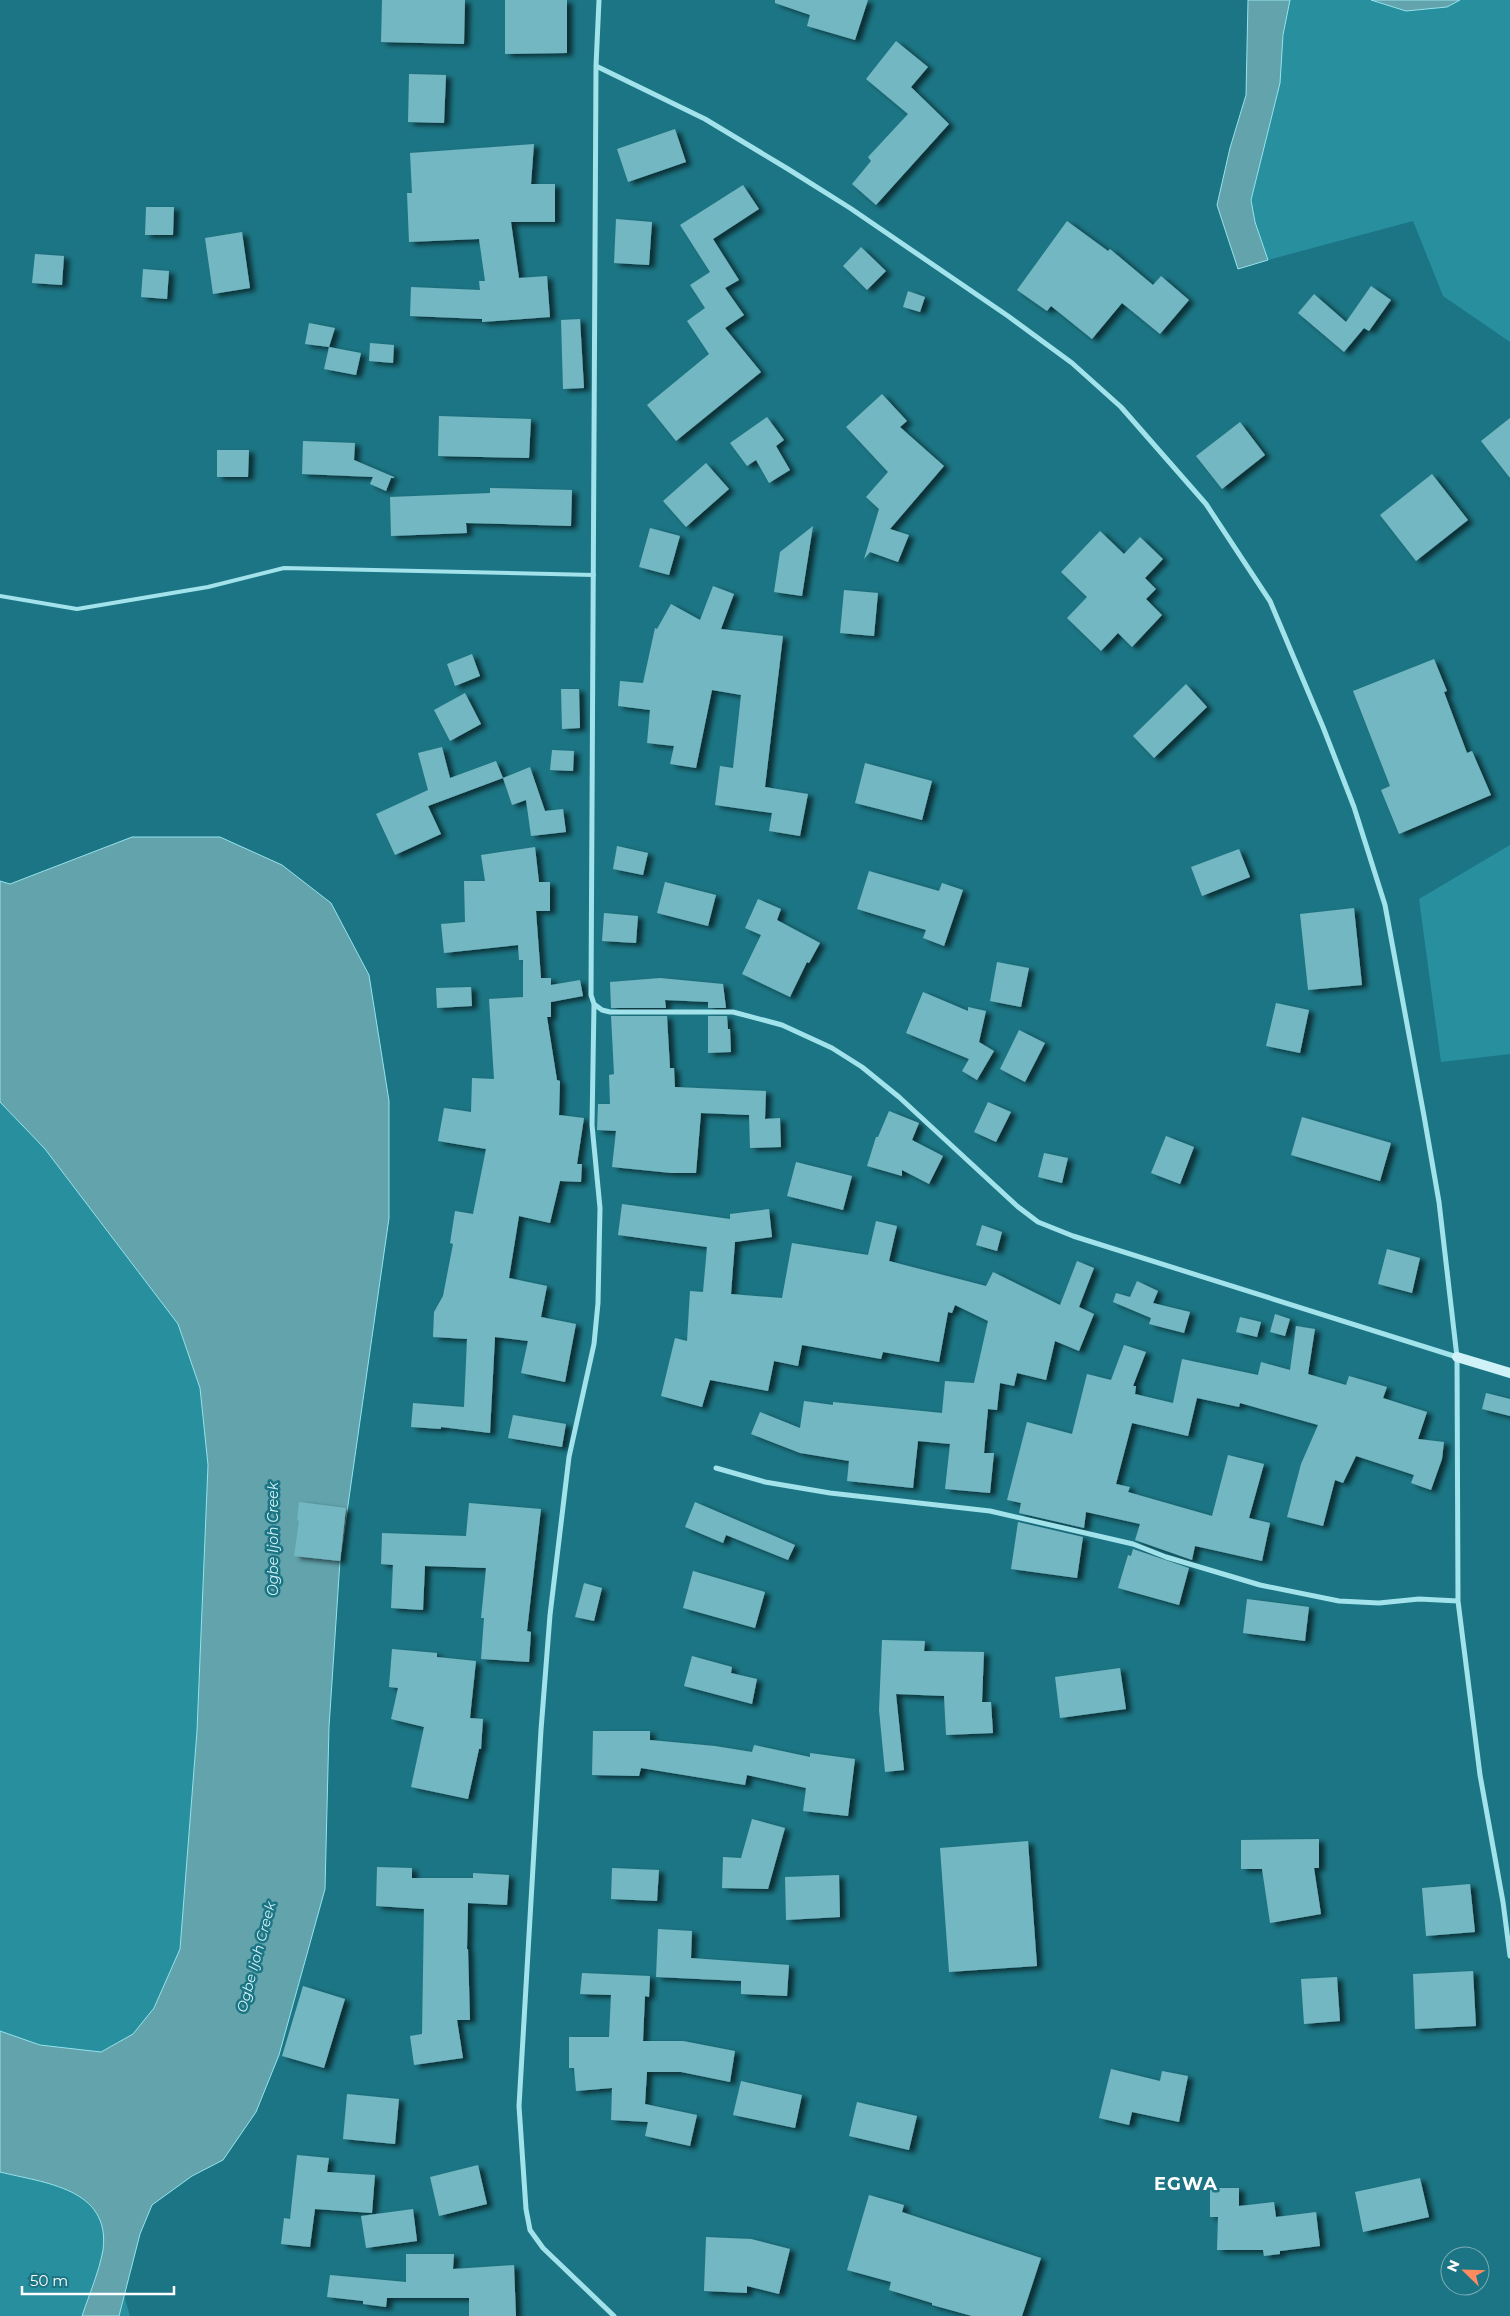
<svg xmlns="http://www.w3.org/2000/svg" width="1510" height="2316" viewBox="0 0 1510 2316" font-family="Montserrat,sans-serif">
  <style>
    .green { fill: #288f9f }
    .water { fill: #62a3ac; stroke: #95e3ed }
    .building { fill: #73b7c2; filter: url(#shadow) }
    .lines { fill: none; stroke-linecap: round; stroke-linejoin: round }
    .lane { stroke: #a2e2eb; stroke-width: 4 }
    .street { stroke: #a2e2eb; stroke-width: 5 }
    .secondary { stroke: #cef2f8; stroke-width: 10 }
    .labels { text-anchor: middle; dominant-baseline: central; stroke-width: 5; stroke-linejoin: round; paint-order: stroke }
    .water-label { font-size: 14px; font-style: italic; fill: #d2f3f8; stroke: #1c7584 }
    .district-label { font-size: 18px; font-weight: bold; letter-spacing: 1px; fill: #fff; stroke: #1c7584 }
  </style>
  <defs>
    <filter id="shadow"><feDropShadow dx="5.5" dy="3" stdDeviation="2.5" flood-color="#0009"/></filter>
  </defs>
  <rect width="100%" height="100%" fill="#1c7584"/>
  <!-- green -->
  <path class="green" d="M1290,0H1371L1406,11L1447,7L1460,0H1510V342L1443,296L1413,221L1268,260L1255,222L1251,200L1263,147Z
    M1510,845V1054L1441,1062L1419,899Z
    M0,1102L45,1149L178,1324L200,1388L208,1465L197,1731L180,1949L155,2008L133,2034L101,2052L40,2045L0,2031Z
    M0,2172C44,2183 111,2188 103,2250C99,2272 89,2295 82,2316H0Z
    M124,2295L130,2316H119Z"/>
  <!-- water -->
  <path class="water" d="M1248,0H1290L1283,35L1280,83L1251,200L1255,222L1268,260L1238,269L1217,205L1230,148L1246,95Z
    M1371,0H1460L1447,7L1406,11Z
    M132,837H220L282,865L331,903L369,975L389,1101V1218L340,1561L329,1727L325,1889L279,2055L256,2112L223,2160L192,2176L152,2205L140,2234L119,2316H82C89,2295 99,2272 103,2250C111,2188 44,2183 0,2172V2031L40,2045L101,2052L133,2034L154,2008L180,1949L197,1731L208,1465L200,1388L178,1324L45,1149L0,1102V881L10,884Z"/>
  <!-- building -->
  <path class="building" d="M382,0H465L464,44L381,42Z
    M505,0H567V53L505,54Z
    M775,0H868L855,40L807,26L810,15L775,3Z
    M896,41L928,67L911,87L949,124L876,205L852,184L871,161L868,157L908,114L866,79Z
    M409,74L446,75L444,123L408,122Z
    M675,129L686,162L628,182L617,149Z
    M534,144L531,184H555V222H511L519,278L547,276L550,317L482,322V319L410,316L411,287L480,290L479,281H485L479,239L409,242L407,193H412L410,153Z
    M743,185L759,209L713,239L739,280L725,288L744,315L725,328L761,372L676,441L647,405L709,354L687,321L705,308L690,285L710,272L680,225Z
    M146,207H174L173,235H145Z
    M616,219L652,222L649,265L614,263Z
    M1067,221L1108,251L1110,249L1153,285L1161,276L1189,300L1160,334L1122,303L1092,339L1051,306L1047,311L1017,290Z
    M242,232L250,288L213,294L205,238Z
    M861,247L886,271L867,290L843,266Z
    M35,254L64,256L62,285L32,283Z
    M143,269L169,271L167,299L141,297Z
    M1371,286L1391,300L1369,331L1364,328L1344,352L1298,313L1314,294L1346,322Z
    M908,291L925,297L920,312L903,307Z
    M580,319L584,388L563,389L561,320Z
    M309,323L335,328L329,347L305,344Z
    M370,343L394,345L393,363L369,361Z
    M329,347L361,353L356,375L324,369Z
    M882,394L907,421L900,427L944,466L890,529L909,535L898,562L870,552L864,559L879,509L866,497L888,472L846,427Z
    M439,416L531,419L529,458L438,456Z
    M767,417L784,440L776,446L790,470L769,483L756,460L747,466L730,443Z
    M1510,418V478L1481,441Z
    M1240,422L1265,455L1222,489L1196,456Z
    M303,441L355,443L354,460L394,477V478H391L386,491L370,484L373,477L302,474Z
    M217,450H249L248,477H217Z
    M706,463L729,489L686,527L663,501Z
    M1432,474L1468,520L1416,561L1380,515Z
    M490,488L572,490L571,526L466,523L467,533L391,536L390,497L490,493Z
    M813,526L802,596L774,592L780,552Z
    M650,528L680,536L669,575L639,567Z
    M1100,531L1124,554L1140,537L1163,559L1145,578L1156,589L1146,599L1162,615L1132,647L1118,633L1101,651L1067,618L1087,597L1061,572Z
    M713,586L734,594L721,629L783,636L765,787L808,794L800,836L769,831L772,813L715,805L720,766L733,768L741,695L712,690L696,768L670,764L674,746L647,743L650,710L618,706L620,681L643,683L655,628L657,629L671,604L700,620Z
    M844,590L878,593L874,636L840,633Z
    M472,654L480,676L455,686L447,664Z
    M1434,659L1447,691L1444,692L1467,753L1472,751L1491,795L1399,834L1381,790L1390,786L1353,691Z
    M1186,684L1207,707L1154,758L1133,736Z
    M561,689H579L580,728L562,729Z
    M465,693L481,724L450,741L434,710Z
    M442,747L450,778L496,761L503,778L428,806L441,834L395,855L376,814L428,790L418,753Z
    M552,750L574,751L573,771L550,770Z
    M865,763L932,781L922,820L855,803Z
    M530,767L545,811L563,809L566,832L531,836L526,800L512,805L503,778Z
    M617,846L648,853L643,875L613,869Z
    M535,847L539,882H550V911H536L541,978H551V985L580,980L583,996L551,1002V1017H547L557,1080L560,1081L559,1115L584,1118L577,1164H582L581,1182L560,1181L550,1223L519,1216L509,1278L547,1286L541,1317L576,1324L565,1382L521,1373L528,1341L495,1337L490,1433L441,1427V1429L411,1427L413,1403L464,1407L467,1339L433,1337L434,1312L443,1296L453,1244L450,1243L455,1211L473,1214L486,1149L438,1141L444,1108L471,1112L472,1078L494,1079L489,999L523,997V960H519L518,945L444,953L441,924L465,922L464,881H485L481,855Z
    M1239,849L1250,877L1202,896L1191,867Z
    M869,871L939,891L942,883L963,890L944,946L923,938L926,930L857,909Z
    M665,882L716,895L708,926L657,913Z
    M758,899L781,909L777,920L820,943L809,963L807,962L790,997L742,974L761,935L745,928Z
    M1354,908L1362,985L1308,990L1300,914Z
    M604,913L638,916L636,943L602,941Z
    M997,962L1029,968L1021,1007L990,1001Z
    M660,978L723,984L726,1008H708V1002L665,1000L666,1008H611L610,982Z
    M471,987L472,1006L437,1008L436,988Z
    M923,992L968,1011V1007L986,1011L979,1042L994,1051L977,1080L962,1071L969,1059L906,1033Z
    M1276,1003L1309,1010L1300,1053L1266,1046Z
    M611,1016H667L670,1068H674L675,1087L766,1091L765,1119L780,1118L781,1147L750,1148L749,1115L701,1113L696,1173H671L612,1167L616,1131L597,1130L598,1104H610L609,1075L614,1074Z
    M708,1016H727L728,1029H730L731,1052L708,1053Z
    M1019,1030L1045,1043L1025,1082L1000,1069Z
    M988,1102L1011,1112L996,1142L974,1132Z
    M889,1111L919,1123L912,1140L943,1156L929,1184L902,1170V1176L867,1166L876,1137H878Z
    M1302,1117L1391,1143L1380,1181L1291,1155Z
    M1166,1136L1194,1147L1180,1184L1151,1173Z
    M1044,1153L1068,1158L1062,1183L1038,1177Z
    M796,1162L852,1176L843,1210L787,1196Z
    M622,1204L730,1219V1214L769,1209L772,1237L735,1242L731,1294L782,1298L792,1243L868,1255L876,1221L897,1226L889,1261L986,1286L993,1272L1060,1305L1077,1261L1094,1268L1079,1307L1094,1314L1079,1351L1055,1341L1046,1380L1017,1373L1014,1386L1000,1383L997,1410L988,1409L984,1453H994L990,1493L945,1489L950,1444L918,1441L913,1488L847,1481L849,1461L800,1453L751,1434L760,1412L800,1428L804,1401L833,1405V1402L942,1413L945,1381L974,1383L988,1321L955,1305L952,1313L948,1312L939,1362L883,1352L881,1359L802,1345L798,1366L774,1361L768,1391L710,1380L702,1407L661,1396L675,1338L687,1341L690,1291L703,1292L707,1247L618,1235Z
    M982,1225L1002,1232L997,1251L976,1245Z
    M1387,1249L1420,1258L1412,1293L1378,1284Z
    M1137,1281L1158,1291L1153,1303L1190,1312L1184,1333L1149,1324L1151,1318L1113,1302L1116,1293L1130,1297Z
    M1275,1314L1290,1319L1285,1336L1270,1332Z
    M1240,1317L1261,1322L1257,1337L1236,1332Z
    M1296,1326L1315,1329L1308,1374L1346,1385L1349,1376L1387,1387L1383,1398L1427,1412L1418,1439L1444,1442L1442,1459L1431,1490L1411,1483L1414,1475L1356,1456L1343,1483L1335,1480L1323,1526L1287,1517L1301,1464L1318,1425L1240,1403L1239,1407L1197,1398L1188,1436L1132,1423L1116,1484L1130,1487L1128,1492L1212,1516L1228,1455L1264,1464L1249,1518L1270,1523L1262,1561L1195,1546L1192,1560L1135,1540L1140,1524L1086,1512L1084,1528L1019,1513L1021,1503L1007,1500L1027,1422L1072,1434L1087,1374L1111,1380L1124,1345L1146,1352L1133,1386H1136L1135,1394L1173,1403L1182,1359L1258,1375L1261,1362L1290,1370Z
    M1486,1393L1510,1399V1416L1482,1409Z
    M513,1415L566,1424L562,1447L508,1438Z
    M299,1502L346,1508L340,1561L294,1556L299,1521L297,1520Z
    M695,1502L795,1545L788,1560L726,1535L723,1543L685,1527Z
    M469,1503L541,1509L527,1631L531,1632L529,1662L481,1659L484,1618H481L486,1568L425,1566L423,1610L391,1608L393,1565L381,1564L382,1533L466,1536Z
    M1018,1522L1083,1537L1077,1578L1011,1569Z
    M1133,1549L1189,1568L1179,1605L1118,1588L1128,1555L1131,1556Z
    M693,1571L765,1592L755,1628L683,1608Z
    M584,1583L602,1588L594,1621L575,1617Z
    M1247,1599L1309,1607L1305,1641L1243,1633Z
    M882,1640L925,1641L924,1651L984,1652L982,1702H991L993,1733L946,1735L944,1696L896,1694L904,1770L885,1772L879,1710Z
    M392,1649L437,1653V1657L476,1661L470,1718L483,1719L481,1749H479L468,1799L411,1787L424,1727L391,1719L398,1688L389,1687Z
    M692,1656L732,1667L731,1673L757,1679L752,1704L684,1686Z
    M1120,1668L1126,1709L1060,1718L1055,1677Z
    M593,1731H650V1740L715,1746L752,1752L754,1745L810,1757V1753L855,1759L848,1816L803,1811L806,1788L747,1775L745,1785L641,1768L639,1776L592,1775Z
    M752,1819L785,1828L768,1889L722,1888L723,1857L741,1858Z
    M1319,1839V1868H1314L1321,1914L1270,1923L1262,1869H1241V1840Z
    M1028,1841L1037,1966L949,1972L940,1848Z
    M377,1867L412,1868V1878H473V1873L509,1875L507,1905L468,1903L467,1949H468L470,2020H457L463,2058L414,2065L410,2036L422,2034L424,1909L376,1906Z
    M612,1868L659,1870L657,1901L611,1899Z
    M839,1875L840,1917L786,1920L785,1877Z
    M1470,1884L1475,1932L1426,1936L1422,1888Z
    M658,1929L692,1931L691,1958L789,1965L787,1996L741,1994V1981L656,1977Z
    M1473,1971L1476,2026L1415,2029L1413,1974Z
    M582,1973L650,1976L649,1997L645,1996L643,2041H683L735,2051L730,2082L681,2072H647L645,2104L697,2115L690,2146L645,2136L648,2122L611,2120L612,2088L576,2091L574,2068H569V2037H609L611,1995L580,1994Z
    M1337,1977L1340,2021L1304,2024L1301,1979Z
    M303,1986L345,1999L324,2068L282,2056Z
    M1111,2069L1160,2081L1162,2071L1188,2076L1179,2122L1132,2112L1129,2125L1099,2118Z
    M741,2081L802,2095L795,2128L733,2115Z
    M347,2094L399,2099L395,2144L343,2139Z
    M857,2102L917,2116L909,2150L849,2136Z
    M297,2155L329,2158L327,2172L375,2175L372,2213L315,2209L310,2247L281,2244L284,2218L290,2219Z
    M478,2165L487,2204L439,2216L430,2177Z
    M1420,2178L1429,2217L1363,2232L1355,2192Z
    M1210,2188H1239V2206L1274,2202L1276,2217L1316,2212L1320,2246L1280,2251V2254L1264,2256L1263,2250H1217L1218,2217H1210Z
    M869,2195L904,2205L902,2212L1041,2258L1022,2316H972L932,2305V2303L889,2290L891,2282L847,2270Z
    M413,2209L417,2241L366,2248L361,2216Z
    M706,2237L751,2239L790,2249L779,2294L747,2286V2293L704,2291Z
    M406,2254H454L453,2269L514,2265L516,2316H469V2298H387L386,2307L363,2304V2301L327,2297L330,2275L406,2282Z"/>
  <g class="lines">
    <!-- lane -->
    <path class="lane" d="M0,596L77,609L208,587L284,568L594,575"/>
    <!-- street -->
    <path class="street" d="M599,0L596,66L591,995L594,1004L592,1125L600,1208L598,1303L594,1344L569,1457L550,1615L541,1730L519,2106L526,2209L530,2230L543,2248L614,2316
      M596,66L705,119L788,169L850,208L1008,316L1072,363L1121,407L1206,504L1270,601L1323,727L1354,807L1385,905L1424,1116L1439,1202L1457,1357L1458,1601L1480,1775L1503,1902L1510,1956
      M594,1004L602,1010L610,1012H733L782,1025L832,1048L862,1067L899,1097L1017,1206L1038,1222L1073,1236L1457,1357
      M716,1468L765,1482L830,1493L990,1511L1133,1544L1166,1557L1260,1585L1339,1601L1379,1603L1419,1599L1458,1601"/>
    <!-- secondary -->
    <path class="secondary" d="M1457,1357L1510,1373"/>
  </g>
  <g class="labels">
    <!-- water labels -->
    <g class="water-label">
      <text transform="translate(273 1539) rotate(-90)">Ogbe Ijoh Creek</text>
      <text transform="translate(256 1957) rotate(-75)">Ogbe Ijoh Creek</text>
    </g>
    <!-- district labels -->
    <g class="district-label">
      <text x="1186" y="2184">EGWA</text>
    </g>
  </g>
  <!-- north arrow -->
  <g transform="translate(1465 2271) rotate(293)"><circle r="24" fill="#1c7584" stroke="#77acb5"/>
  <path d="M0-4L9 19L0 12L-9 19Z" fill="#fc8c5f"/>
  <text y="-8" font-size="14" font-weight="bold" text-anchor="middle" fill="#ffffff">N</text>
  </g>
  <!-- scale -->
  <path d="M22 2286v8h152v-8" fill="none" stroke="#ffffff" stroke-width="2.5"/>
  <text x="30" y="2286" font-size="15" fill="#ffffff" stroke="#1c7584" stroke-width="4" paint-order="stroke">50 m</text>
</svg>
